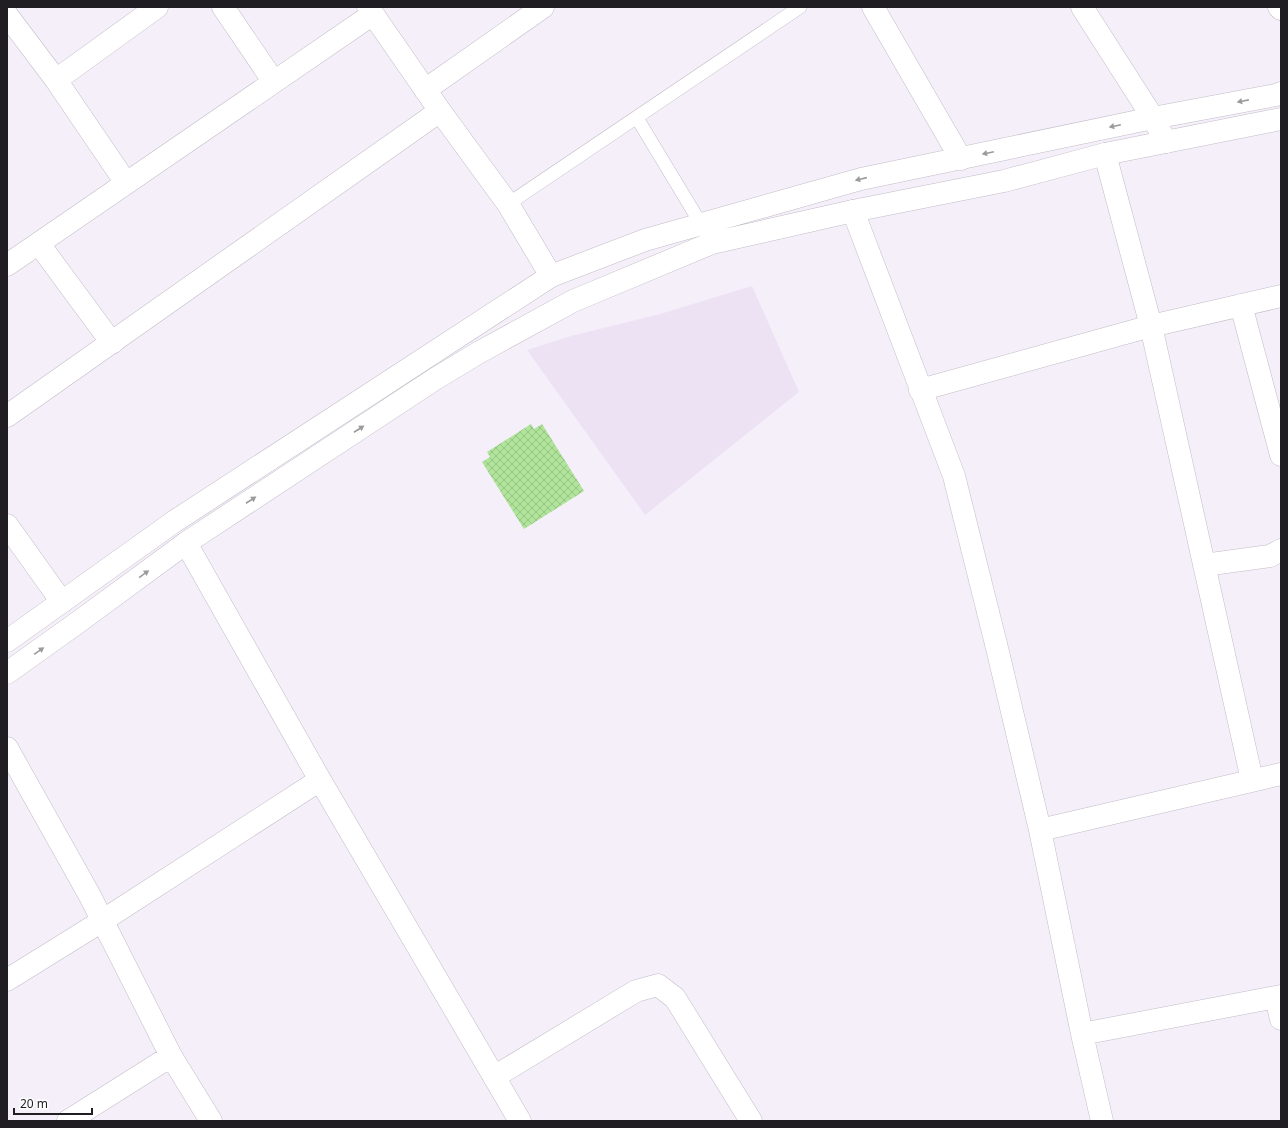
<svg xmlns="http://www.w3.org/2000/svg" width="1288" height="1128" viewBox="0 0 1288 1128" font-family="'Noto Sans',sans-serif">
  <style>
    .built { fill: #ece2f4 }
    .building { fill: url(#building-cross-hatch) }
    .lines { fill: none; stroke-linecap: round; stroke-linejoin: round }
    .lane-casing { stroke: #c2bcc7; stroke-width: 14 }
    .street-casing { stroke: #c2bcc7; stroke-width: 23 }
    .secondary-casing { stroke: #c2bcc7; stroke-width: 23 }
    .lane { stroke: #fff; stroke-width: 13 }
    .street { stroke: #fff; stroke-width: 22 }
    .secondary { stroke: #fff; stroke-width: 22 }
    .oneway { fill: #9b9a9c }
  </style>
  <defs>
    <pattern id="building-cross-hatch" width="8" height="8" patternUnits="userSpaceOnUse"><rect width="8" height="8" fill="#b0e49b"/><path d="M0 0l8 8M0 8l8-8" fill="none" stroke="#97c385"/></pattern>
  </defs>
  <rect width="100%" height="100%" fill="#f5effa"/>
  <!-- built -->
  <path class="built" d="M752,286L799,392L645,515L527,350L571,336L660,314Z"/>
  <!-- building -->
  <path class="building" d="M531,424L534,429L542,424L584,491L524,529L482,462L490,457L487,452Z"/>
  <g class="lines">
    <!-- lane casing -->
    <g class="lane-casing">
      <path id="lane" d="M637,118L701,224
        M508,204L800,7"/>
    </g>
    <!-- street casing -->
    <g class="street-casing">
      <path id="street" d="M223,7L274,82
        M368,7L440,111L508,204L551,276
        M873,7L961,159
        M1082,7L1153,118L1166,142
        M1279,7L1281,9
        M7,15L56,80L126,183
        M56,80L157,7
        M425,90L543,7
        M1105,154L1151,326L1252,780
        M853,211L954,476L997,648L1040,830L1082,1034L1102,1121
        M39,244L112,343
        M7,265L373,14
        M1241,305L1281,455
        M920,390L1151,326L1281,296
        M7,416L440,111
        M7,525L62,602
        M186,543L320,780L520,1121
        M1204,565L1270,556L1281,550
        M7,748L90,896L171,1056L211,1121
        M1040,830L1281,774
        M7,980L102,921L320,780
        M1276,997L1281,1019
        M1082,1034L1281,996
        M494,1077L636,991L658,985L675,998L751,1121
        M68,1121L171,1056"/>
    </g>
    <!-- secondary casing -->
    <g class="secondary-casing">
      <path id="secondary" d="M7,641L175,521L551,276L645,240L861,179L1153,118L1276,95L1281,93
        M7,673L77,623L186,543L435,379L478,353L573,301L712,243L853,211L1004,181L1105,154L1281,119"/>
    </g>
    <!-- lane -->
    <use href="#lane" class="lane"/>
    <!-- street -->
    <use href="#street" class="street"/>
    <!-- secondary -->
    <use href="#secondary" class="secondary"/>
  </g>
  <!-- one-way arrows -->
  <defs><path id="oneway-solid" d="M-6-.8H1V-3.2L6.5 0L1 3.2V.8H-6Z"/></defs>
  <g class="oneway">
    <use href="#oneway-solid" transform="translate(1243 101) rotate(169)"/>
    <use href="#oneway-solid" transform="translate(1115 126) rotate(168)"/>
    <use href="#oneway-solid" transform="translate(988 153) rotate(168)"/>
    <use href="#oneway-solid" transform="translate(861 179) rotate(167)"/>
    <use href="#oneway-solid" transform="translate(359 429) rotate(-33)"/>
    <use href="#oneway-solid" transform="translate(251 500) rotate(-33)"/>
    <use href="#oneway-solid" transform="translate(144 574) rotate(-36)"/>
    <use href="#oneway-solid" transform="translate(39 651) rotate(-35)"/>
  </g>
  <!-- border -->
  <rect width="1288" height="1128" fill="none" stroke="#201e22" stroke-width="16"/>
  <!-- scale -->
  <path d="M14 1108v6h78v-6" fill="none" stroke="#201e22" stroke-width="2"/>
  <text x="20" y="1108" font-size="12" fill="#201e22" stroke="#ffffff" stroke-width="3" paint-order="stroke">20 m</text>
</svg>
